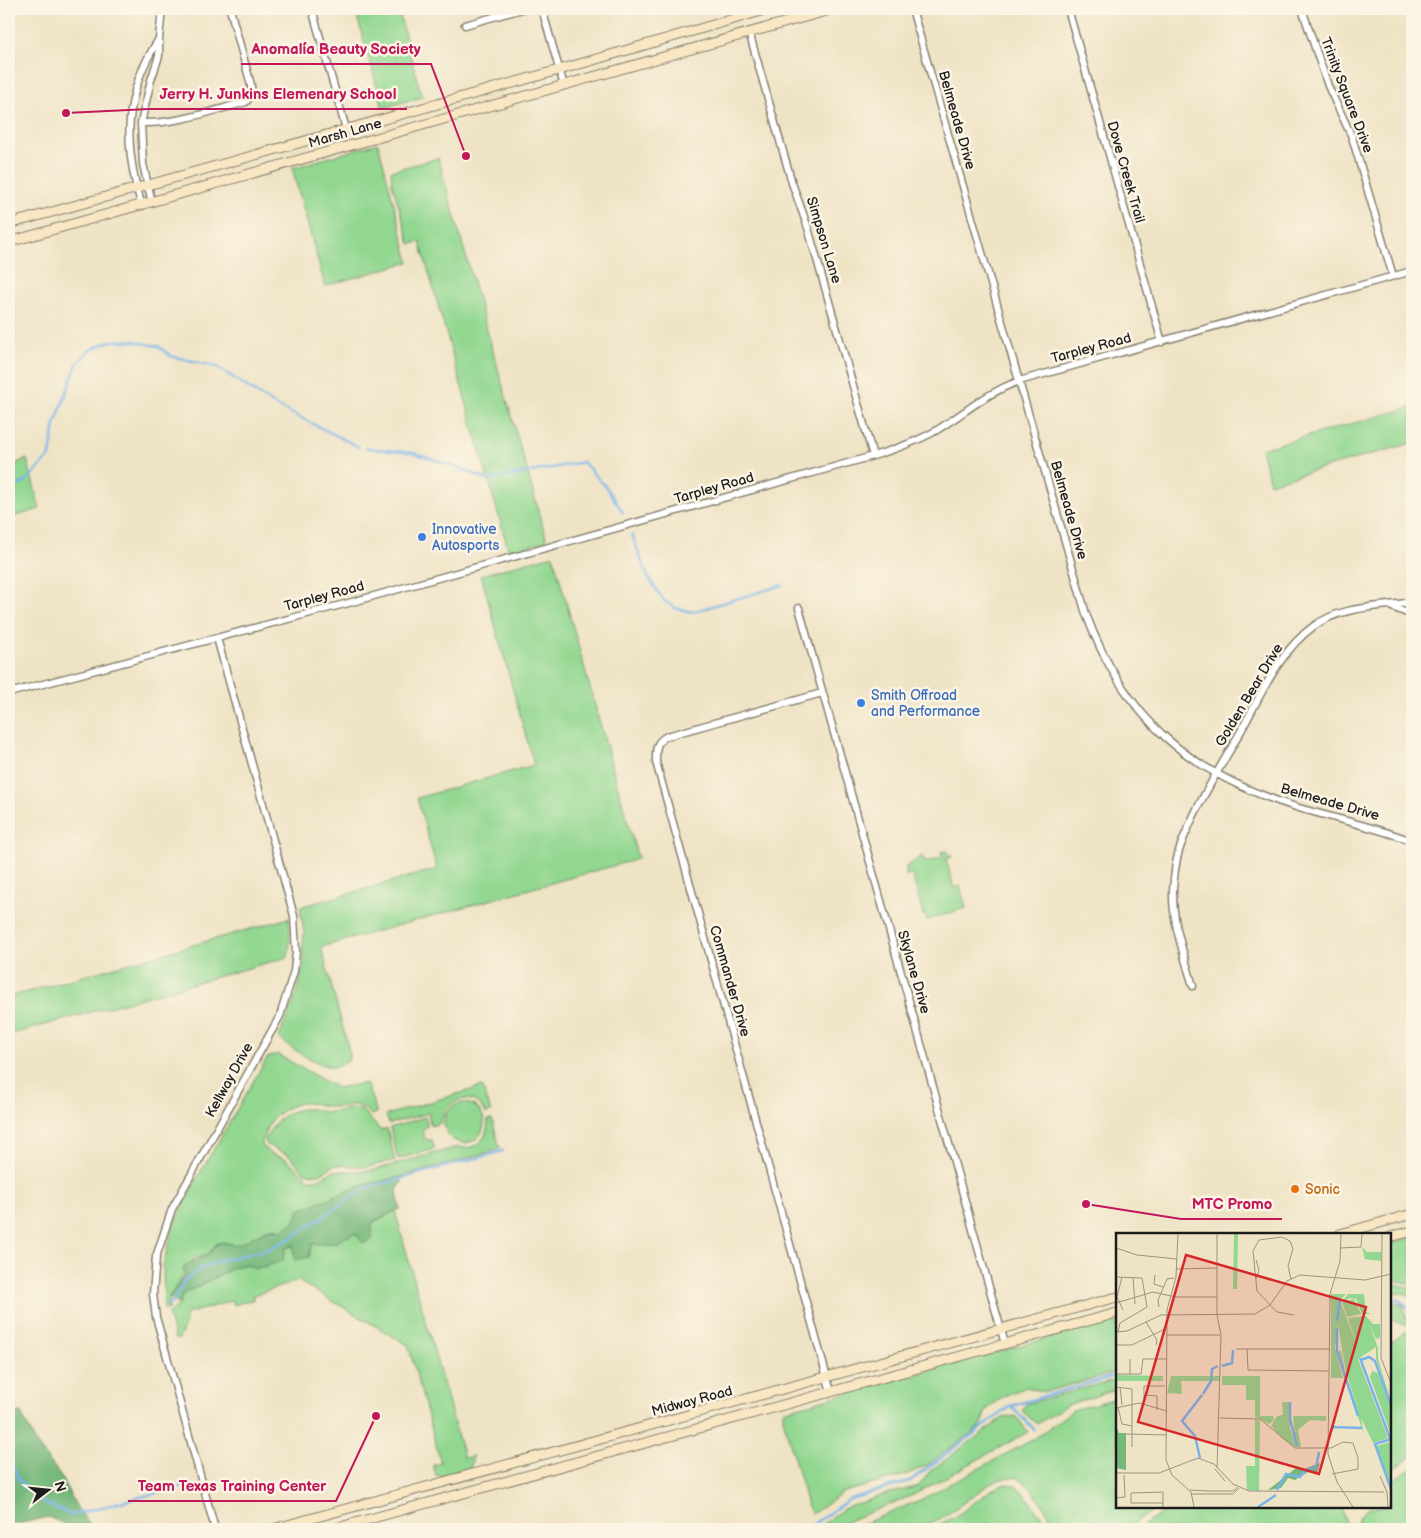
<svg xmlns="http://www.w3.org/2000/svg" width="1421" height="1538" viewBox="0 0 1421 1538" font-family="'Balsamiq Sans',sans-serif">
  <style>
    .green { fill: #91d790; stroke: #567a56 }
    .forest { fill: #74b87a; stroke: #486a4b }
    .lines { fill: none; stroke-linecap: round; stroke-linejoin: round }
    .stream { stroke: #77b4e9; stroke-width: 2.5 }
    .minor-casing { stroke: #868070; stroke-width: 9 }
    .secondary-casing { stroke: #868070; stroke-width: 11 }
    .minor { stroke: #fff; stroke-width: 6 }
    .secondary { stroke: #f9e7c3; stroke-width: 9 }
    .shop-dot { fill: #3f7fe0; stroke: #fcf5e5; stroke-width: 2 }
    .food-dot { fill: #e8710a; stroke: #fcf5e5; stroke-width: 2 }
    .labels { text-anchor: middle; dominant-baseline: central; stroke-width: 5; stroke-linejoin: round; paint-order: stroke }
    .street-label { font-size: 14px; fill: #1c1c1c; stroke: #fcf5e5 }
    .shop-label { font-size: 14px; fill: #366cbe; stroke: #fcf5e5; text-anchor: start }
    .food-label { font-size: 14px; fill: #c56008; stroke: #fcf5e5; text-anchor: start }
    .inset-river { fill: none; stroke: #77b4e9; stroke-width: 2.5 }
    .inset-road { fill: none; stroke: #9b9381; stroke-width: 1 }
    .view { fill: #d62828; fill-opacity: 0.15; stroke: #d62828; stroke-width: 2.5 }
    .inset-edge { fill: none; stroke: #1c1c1c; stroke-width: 2.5 }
    .leader { fill: none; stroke: #c2185b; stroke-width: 2 }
    .callout-dot { fill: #c2185b; stroke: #fcf5e5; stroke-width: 2 }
    .callout-label { font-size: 15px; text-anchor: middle; font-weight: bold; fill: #c2185b; stroke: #fcf5e5; stroke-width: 5; stroke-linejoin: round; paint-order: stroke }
  </style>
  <rect width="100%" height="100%" fill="#fcf5e5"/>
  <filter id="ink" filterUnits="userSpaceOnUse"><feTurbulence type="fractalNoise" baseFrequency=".02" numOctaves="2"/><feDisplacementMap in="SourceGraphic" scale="10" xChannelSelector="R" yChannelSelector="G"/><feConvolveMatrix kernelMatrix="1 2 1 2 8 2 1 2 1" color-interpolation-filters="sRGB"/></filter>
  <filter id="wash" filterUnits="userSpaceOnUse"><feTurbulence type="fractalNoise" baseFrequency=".0096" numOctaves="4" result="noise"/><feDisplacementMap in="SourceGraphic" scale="20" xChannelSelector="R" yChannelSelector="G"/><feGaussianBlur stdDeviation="1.12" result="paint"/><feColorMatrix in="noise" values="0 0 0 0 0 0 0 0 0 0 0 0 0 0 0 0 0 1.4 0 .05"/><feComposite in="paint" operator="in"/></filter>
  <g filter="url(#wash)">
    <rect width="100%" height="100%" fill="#efe3c5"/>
    <!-- green -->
    <path class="green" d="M355,9H398L422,97L383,108Z
      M378,143L409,262L325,286L292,168Z
      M438,158L547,541L509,552L420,242L410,244L392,183L391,171Z
      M1412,407V443L1270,483L1261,449Z
      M27,459L40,509L9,518V466Z
      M553,555L638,859L321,947L350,1054L348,1061C343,1064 339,1067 333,1067C321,1067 287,1047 279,1037L297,994L303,967L304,953H302L304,933L300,907L437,869L417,798L534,765L481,575Z
      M947,851L952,857L946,859L954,888L960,886L966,908L927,920L925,915H923L912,874L906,876V867L922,856L925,862L943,857L941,852Z
      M289,918L290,943L288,957L9,1035V997Z
      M277,1054L337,1088L366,1083L377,1113L371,1115C356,1099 351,1107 333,1107C323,1107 315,1103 306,1103C283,1103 263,1124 262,1145L269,1153L286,1159L309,1179H319L333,1171H370L458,1147C477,1151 488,1139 488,1120L492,1119L500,1149L378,1183L370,1184L300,1210L296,1221L282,1230L274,1228L265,1230L250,1240L235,1245L224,1242L217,1243L207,1255L194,1259L169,1297V1309L164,1310L163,1266L173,1227L194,1183L267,1058Z
      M481,1087L483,1088L491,1112L486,1114C474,1089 445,1098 441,1123L431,1126L428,1113L389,1124L386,1115Z
      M444 1123a20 20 0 1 1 40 0a20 20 0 1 1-40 0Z
      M355,1108L363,1111L380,1130L387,1129L395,1160L367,1167L335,1165L320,1174H313L304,1172L290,1156L267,1145L265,1139C275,1120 289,1107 312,1109C317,1110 322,1112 327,1112C336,1112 346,1109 355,1108Z
      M425,1117L428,1125L422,1130L425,1139L432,1140L435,1149L398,1159L390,1128Z
      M395,1211L464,1458L473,1456L471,1467L439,1476L436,1475L433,1465L441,1463L408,1345L298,1281L254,1295V1299L234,1305L232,1301L186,1314V1322L179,1339H175L168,1314L179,1305L183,1294L233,1268L293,1245L295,1259L312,1244L334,1243Z
      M1412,1237V1284L1390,1279V1244Z
      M1390,1283L1412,1288V1299L1404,1293L1390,1292Z
      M1393,1302L1403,1305L1407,1319L1412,1316V1320L1405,1326L1390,1318V1303Z
      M1117,1319V1372L1045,1392L1027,1387L1006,1395L986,1410L981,1426L926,1466L905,1475L844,1492L812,1514L807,1505L783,1418V1411Z
      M1406,1331L1412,1340V1456L1390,1471V1344Z
      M1117,1379V1389L1067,1405L1037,1424L1022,1411L1026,1404Z
      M1117,1398V1507H1157L1127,1529H1058C1050,1517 1031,1483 1018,1478C998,1471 965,1503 948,1514C918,1534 885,1529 851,1529L920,1500L1034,1439L1073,1410Z
      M1016,1416L1028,1432L913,1495L843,1523L835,1529H816L843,1509L883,1495L919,1486L930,1471L1003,1418Z
      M1412,1468V1529H1357L1358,1519L1368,1507H1390V1483Z
      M1005,1484L1015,1485L1021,1490L1051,1529H928L955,1517L991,1490Z
      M1170,1507H1342L1347,1529H1139Z"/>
    <!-- forest -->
    <path class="forest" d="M405,1176L397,1191L400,1209L372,1222V1240L363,1243L355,1233L334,1243L312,1244L309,1257L295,1260L293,1245L285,1249L283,1261L255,1269L246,1264L233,1268L183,1294L179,1305L169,1297L185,1276L183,1267C191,1262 201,1259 208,1254C212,1250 214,1245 219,1243C226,1241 232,1246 238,1244C254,1239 265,1226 282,1230L295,1221L299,1210L360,1186Z
      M9,1413H21L37,1445L58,1472L79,1511L90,1524L71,1527L48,1517L9,1526Z"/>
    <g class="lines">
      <!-- stream -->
      <path class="stream" d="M366,448L413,453L460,468L488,480L583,462L606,487L623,512
        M9,488L24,483L50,456L55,424L77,364L90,350L110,341H133L158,346L171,356L217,367L273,404L359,447
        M632,535L647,575L663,600L675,608L692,612L783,585
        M1390,1299H1398L1412,1311
        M167,1305L172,1303L185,1280L200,1269L218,1261L266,1250L291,1238L366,1188L503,1151
        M1011,1406L1034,1429
        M9,1457L19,1480L44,1503L72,1515L171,1489
        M179,1487L182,1486
        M806,1529L850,1499L910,1481L1011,1406L1117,1375"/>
    </g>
  </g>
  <g filter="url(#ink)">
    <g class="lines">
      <!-- minor casing -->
      <g class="minor-casing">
        <path id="minor" d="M312,9L346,129
          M542,9L564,86
          M912,9L1086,614C1125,720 1191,775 1299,808C1337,819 1375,827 1412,841
          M1068,9L1162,342
          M1302,9L1328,86L1352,137L1393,276
          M465,25L522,9
          M749,32L792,183L808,228L873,456
          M141,123C177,124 211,111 246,102L251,94V85L230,9
          M152,203L143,164L141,123L151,80L159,56V39L162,9
          M142,206C123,145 123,94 159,39
          M1392,607L1412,615
          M799,608L1005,1344
          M9,693L356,601L873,456C896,449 917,442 937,430C966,412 986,393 1019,381L1412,271
          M822,693L667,736C655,742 656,750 656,762L831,1392
          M1193,986C1183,951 1169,915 1174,879C1175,868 1177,855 1181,845C1196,805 1220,768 1241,731C1261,695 1279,651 1314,626C1343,605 1379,608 1412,602
          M215,1529L156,1317L153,1294L156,1257L172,1209L280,1016L294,971L296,952L294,916L217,638"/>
      </g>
      <!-- secondary casing -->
      <g class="secondary-casing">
        <path id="secondary" d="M9,224L559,70L768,9
          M9,242L833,9
          M1340,1234L1412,1214
          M1390,1237L1412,1231
          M273,1529L1117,1297
          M333,1529L1117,1313"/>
      </g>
      <!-- minor -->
      <use href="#minor" class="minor"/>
      <!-- secondary -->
      <use href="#secondary" class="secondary"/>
    </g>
  </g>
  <!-- markers -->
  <g class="shop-dot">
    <circle cx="422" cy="537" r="5"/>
    <circle cx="861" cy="703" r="5"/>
  </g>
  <circle class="food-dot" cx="1295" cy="1189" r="5"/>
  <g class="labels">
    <!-- street labels -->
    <g class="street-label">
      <text transform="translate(1347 95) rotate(69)">Trinity Square Drive</text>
      <text transform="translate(957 120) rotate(74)">Belmeade Drive</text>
      <text transform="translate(345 133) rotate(-16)">Marsh Lane</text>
      <text transform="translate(1126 172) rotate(74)">Dove Creek Trail</text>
      <text transform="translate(824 240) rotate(73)">Simpson Lane</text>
      <text transform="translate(1091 348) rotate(-15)">Tarpley Road</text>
      <text transform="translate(714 488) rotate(-16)">Tarpley Road</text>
      <text transform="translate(1069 510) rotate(74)">Belmeade Drive</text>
      <text transform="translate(324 596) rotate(-15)">Tarpley Road</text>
      <text transform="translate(1249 695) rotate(-59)">Golden Bear Drive</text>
      <text transform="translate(1330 802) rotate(16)">Belmeade Drive</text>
      <text transform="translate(914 972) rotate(74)">Skylane Drive</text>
      <text transform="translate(730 981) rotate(74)">Commander Drive</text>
      <text transform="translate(229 1080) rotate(-61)">Kellway Drive</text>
      <text transform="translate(692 1401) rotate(-15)">Midway Road</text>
    </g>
    <!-- shop labels -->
    <g class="shop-label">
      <text x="432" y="529">Innovative<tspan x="432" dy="16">Autosports</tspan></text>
      <text x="871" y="695">Smith Offroad<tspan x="871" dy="16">and Performance</tspan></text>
    </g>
    <!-- food labels -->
    <g class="food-label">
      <text x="1305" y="1189">Sonic</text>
    </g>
  </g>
  <!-- overview -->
  <g transform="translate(1116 1233)">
    <rect width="275" height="275" fill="#efe3c5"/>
    <path d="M118,1H122L121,56H117ZM246,14L251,19H265V28L249,26ZM215,61H230L224,67L242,115L232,85L250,83L257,91H264V105L260,106L253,90L262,115V126L275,169L260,126V114L242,126L272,205L257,210L245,185L248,201L227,141V131L222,119L225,117L228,132L229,141L243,177L230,140L222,92L219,115L227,145H215ZM232,61H248L250,79L255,81H246L240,66L234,65L228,68L238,66L245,81L231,84L226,69ZM256,138L262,140L275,175V202L254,144ZM0,142L47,143V148H0ZM55,143H104V148H65L66,161L51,160ZM106,143H144V183H157L158,187L153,191L139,184V167H130V152H106ZM166,169H174V195L180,213L177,183H210V188L194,187L182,197L185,214H179L167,206L155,193L161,183L167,182ZM139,186L144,188L143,258L131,257L130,233H139ZM273,209L275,214V254L261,217V213Z" fill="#91d790"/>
    <path d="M0,193L3,200H10V237L0,235ZM204,230L201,240L192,239L179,247L172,245L165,255L152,257L180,235L188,236Z" fill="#74b87a"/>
    <path class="inset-river" d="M221,88L224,67M221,95V118L242,183M244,125L275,208M245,127L253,124L259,128L275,172M106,133L116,130L117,117M87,161L95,148L96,136L102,133M174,169V186L181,213M215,198L217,194L246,195M275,206L259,211L275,256M84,225L79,203L66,188L86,162M161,257L170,241L184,244L189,237L200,235L203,219M142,274L160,262"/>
    <path class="inset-road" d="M62,1L60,44L51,77L50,227L56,242L75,259L78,274M225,1L224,28L214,61L212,221L221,249L237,274M266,1L265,125L275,150M0,15L21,22L61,26M224,15L245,14L246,1M140,27L143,37L140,46M60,36L101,35M39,42L38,51L47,54M0,44L26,45L31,74L4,90L2,99M6,44L1,64L7,77M17,44L19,71M175,46L172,33L177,16L174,8L166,4L143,7L137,18L141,58L161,79L178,82M0,70L37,59L60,64H101M43,74L42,67L51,46L58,45M30,89L41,107L40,112M0,99L11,98L45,82L139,81L154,72L171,48L184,42L249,47L275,41M51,102H104M0,112H16L51,95M120,116H214M131,116L132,137L213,138M0,141H25L27,126H51M14,142V126M0,154L16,156V214M4,154L6,172M28,162L41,163V177M28,170V153H49M2,174L6,191L16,193M0,175L23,170L51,178M104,185L144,186L179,215H215L227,209L237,210L242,225V236L216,241M10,201L51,202M101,235L105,102L101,82V1M99,236L109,248M0,240H43L82,225L98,231L117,251L133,258L268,259M264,243L271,259L272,274M74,257L92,258M92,258H118L121,254M75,261H117L123,255M0,265L9,264L8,242M47,270H15V260L47,259V274"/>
    <path class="view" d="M70,22L250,74L203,241L22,189Z"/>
    <rect width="275" height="275" class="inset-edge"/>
  </g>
  <!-- callouts -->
  <path class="leader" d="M466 156L431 64H241M66 113L149 109H407M1086 1204L1181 1219H1282M376 1416L336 1501H128"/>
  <g class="callout-dot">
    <circle cx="466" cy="156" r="5"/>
    <circle cx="66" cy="113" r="5"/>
    <circle cx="1086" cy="1204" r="5"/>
    <circle cx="376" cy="1416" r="5"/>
  </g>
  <g class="callout-label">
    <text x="336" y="54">Anomalía Beauty Society</text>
    <text x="278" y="99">Jerry H. Junkins Elemenary School</text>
    <text x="1232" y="1209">MTC Promo</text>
    <text x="232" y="1491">Team Texas Training Center</text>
  </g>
  <!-- margin -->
  <rect width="1421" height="1538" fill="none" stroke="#fcf5e5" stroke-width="30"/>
  <!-- north arrow -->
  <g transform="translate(48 1490) rotate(74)" stroke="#fcf5e5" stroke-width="4" paint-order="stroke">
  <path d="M0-4L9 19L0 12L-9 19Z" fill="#1c1c1c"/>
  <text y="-8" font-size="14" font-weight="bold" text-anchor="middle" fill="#1c1c1c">N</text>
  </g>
</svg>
